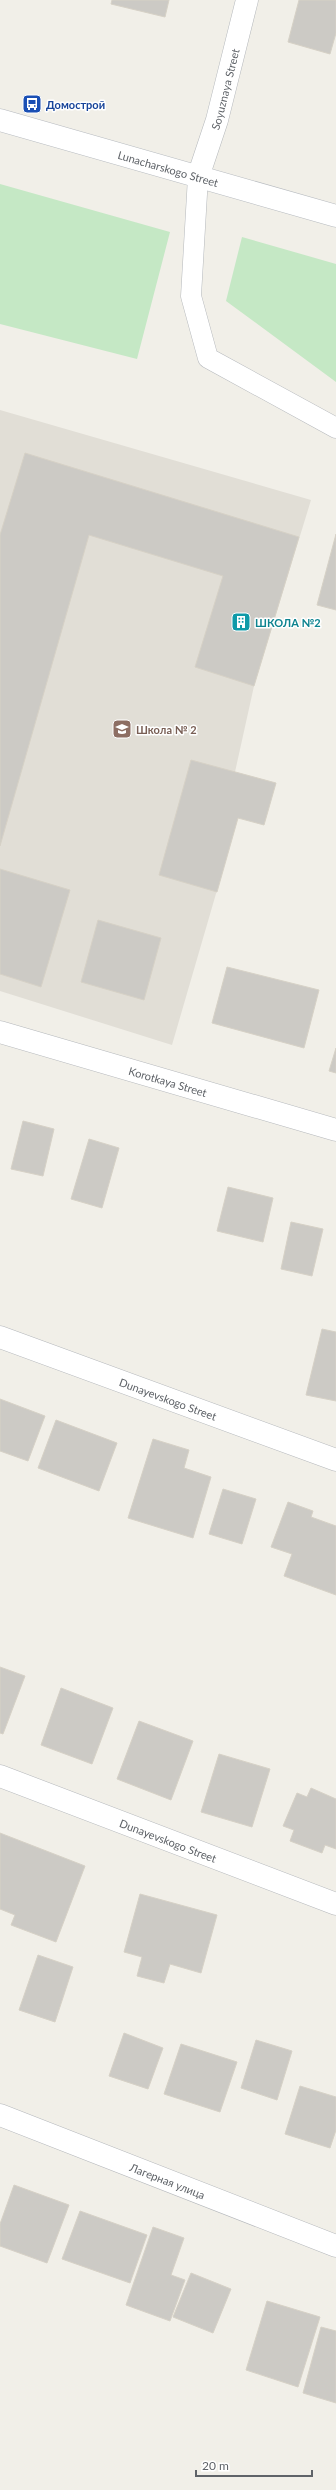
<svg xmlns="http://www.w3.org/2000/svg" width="336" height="2490" viewBox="0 0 336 2490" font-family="Lato,sans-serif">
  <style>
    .education { fill: #e1ded6 }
    .green { fill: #c5e8c5 }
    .building { fill: #cccac5; stroke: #d6d1c6 }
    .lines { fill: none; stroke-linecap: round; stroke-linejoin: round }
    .lane-casing { stroke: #b5b8bc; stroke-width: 21 }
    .street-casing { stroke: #b5b8bc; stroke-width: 23 }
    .secondary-casing { stroke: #b6babf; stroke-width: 23 }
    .lane { stroke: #fff; stroke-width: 20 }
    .street { stroke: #fff; stroke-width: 22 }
    .secondary { stroke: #fff; stroke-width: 22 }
    .labels { text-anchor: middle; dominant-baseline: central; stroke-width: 3; stroke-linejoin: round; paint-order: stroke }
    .street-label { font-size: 11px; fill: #5f6368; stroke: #fff }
    .transit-label { font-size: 11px; font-weight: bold; fill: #164399; stroke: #fff; text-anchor: start }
    .culture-label { font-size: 11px; font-weight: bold; fill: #0d838f; stroke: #fff; text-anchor: start }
    .education-label { font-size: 11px; font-weight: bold; fill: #785e54; stroke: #fff; text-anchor: start }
  </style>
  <rect width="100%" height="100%" fill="#f1efe8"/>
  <!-- education -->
  <path class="education" d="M0,410L311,500L254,686L235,772L276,783L264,825L238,818L172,1045L0,991Z"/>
  <!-- green -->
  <path class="green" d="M0,184L170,232L137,359L0,324Z
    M242,237L336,264V382L226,301Z"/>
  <!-- building -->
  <path class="building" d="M112,0H169L165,17L111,4Z
    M299,0H336V33L330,54L288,42Z
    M25,453L299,537L254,686L195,667L223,576L89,535L0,846V535Z
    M336,534V610L317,605Z
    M191,760L276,783L264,825L238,818L217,892L159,875Z
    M0,869L70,890L41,987L0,974Z
    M98,920L161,938L144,1000L81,982Z
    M227,967L319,990L304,1048L212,1023Z
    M336,1048V1073L329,1071Z
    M23,1121L54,1129L43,1176L11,1169Z
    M89,1139L119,1148L102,1208L71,1199Z
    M228,1187L273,1198L263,1242L217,1231Z
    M291,1222L323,1229L312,1276L281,1269Z
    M322,1329L336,1332V1401L306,1395Z
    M0,1399L45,1416L28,1461L0,1451Z
    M56,1420L117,1443L99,1491L38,1468Z
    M153,1439L189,1450L184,1468L211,1477L193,1538L128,1518Z
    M223,1489L256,1499L242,1544L209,1534Z
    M288,1502L313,1511L311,1517L336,1526V1595L284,1576L292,1554L271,1547Z
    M0,1667L25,1676L3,1734L0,1733Z
    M61,1688L113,1708L92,1764L41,1745Z
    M139,1721L193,1741L171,1800L117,1779Z
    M219,1754L270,1769L252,1827L201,1812Z
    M311,1788L336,1799V1849L325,1845L322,1853L290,1841L294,1830L283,1826L297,1793L307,1797Z
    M0,1833L85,1866L56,1942L11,1925L15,1915L0,1909Z
    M140,1894L217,1915L201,1973L170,1964L164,1983L137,1976L142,1957L124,1952Z
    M38,1955L73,1967L55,2022L19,2010Z
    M124,2033L163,2048L148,2089L109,2076Z
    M256,2040L292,2051L277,2100L241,2088Z
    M181,2044L237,2062L220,2112L164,2094Z
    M300,2086L336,2097V2130L330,2148L285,2134Z
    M14,2185L69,2205L47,2263L0,2246V2224Z
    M80,2211L147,2235L130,2283L62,2259Z
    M153,2227L184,2238L171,2275L185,2280L170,2321L126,2305Z
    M191,2273L231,2289L213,2333L173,2317Z
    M267,2301L320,2317L298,2387L246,2370Z
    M321,2327L336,2331V2403L303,2393Z"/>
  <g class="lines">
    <!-- lane casing -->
    <g class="lane-casing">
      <path id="lane" d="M198,177L191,296L208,358L336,428"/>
    </g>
    <!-- street casing -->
    <g class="street-casing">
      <g id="street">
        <path id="s1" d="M198,177L217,120L247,0"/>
        <path id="s2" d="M0,1032L336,1130"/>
        <path id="s3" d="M0,1337L336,1460"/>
        <path id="s4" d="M0,1776L336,1904"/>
        <path id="s5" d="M0,2115L336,2246"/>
      </g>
    </g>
    <!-- secondary casing -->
    <g class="secondary-casing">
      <g id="secondary">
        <path id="s6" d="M0,120L336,216"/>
      </g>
    </g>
    <!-- lane -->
    <use href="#lane" class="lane"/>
    <!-- street -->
    <use href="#street" class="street"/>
    <!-- secondary -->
    <use href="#secondary" class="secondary"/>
  </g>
  <!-- icons -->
  <defs>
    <g id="bus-square" transform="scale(1)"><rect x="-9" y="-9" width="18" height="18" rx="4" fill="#1a4fb4" stroke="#fff"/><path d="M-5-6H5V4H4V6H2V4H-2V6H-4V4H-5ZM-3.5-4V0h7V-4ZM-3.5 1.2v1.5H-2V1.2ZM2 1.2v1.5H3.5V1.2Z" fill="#fff"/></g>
    <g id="building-square" transform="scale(1)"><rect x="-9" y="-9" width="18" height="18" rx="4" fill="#0f9aa8" stroke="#fff"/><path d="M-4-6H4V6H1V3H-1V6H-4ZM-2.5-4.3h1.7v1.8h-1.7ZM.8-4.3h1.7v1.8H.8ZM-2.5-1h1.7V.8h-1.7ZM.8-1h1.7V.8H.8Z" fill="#fff"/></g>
    <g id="school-square" transform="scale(1)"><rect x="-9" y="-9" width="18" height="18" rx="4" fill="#8d6e63" stroke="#fff"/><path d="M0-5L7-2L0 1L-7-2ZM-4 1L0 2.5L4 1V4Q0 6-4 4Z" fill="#fff"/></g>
  </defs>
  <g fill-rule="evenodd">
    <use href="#bus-square" x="32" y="104"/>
    <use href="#building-square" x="241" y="622"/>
    <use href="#school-square" x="122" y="729"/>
  </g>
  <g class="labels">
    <!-- street labels -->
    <g class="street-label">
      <text stroke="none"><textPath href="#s1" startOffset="92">Soyuznaya Street</textPath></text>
      <text stroke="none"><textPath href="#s6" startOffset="175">Lunacharskogo Street</textPath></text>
      <text stroke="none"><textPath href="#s2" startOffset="175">Korotkaya Street</textPath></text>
      <text stroke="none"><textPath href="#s3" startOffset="179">Dunayevskogo Street</textPath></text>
      <text stroke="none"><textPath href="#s4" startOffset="180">Dunayevskogo Street</textPath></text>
      <text stroke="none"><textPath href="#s5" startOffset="180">Лагерная улица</textPath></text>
    </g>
    <!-- transit labels -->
    <g class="transit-label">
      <text x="46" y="104">Домострой</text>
    </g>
    <!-- culture labels -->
    <g class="culture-label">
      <text x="255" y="622">ШКОЛА №2</text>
    </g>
    <!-- education labels -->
    <g class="education-label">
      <text x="136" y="729">Школа № 2</text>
    </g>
  </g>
  <!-- scale -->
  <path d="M196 2470v6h116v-6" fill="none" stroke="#5f6368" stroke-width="2"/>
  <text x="202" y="2470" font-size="12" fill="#5f6368" stroke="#ffffff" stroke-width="3" paint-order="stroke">20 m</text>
</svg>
